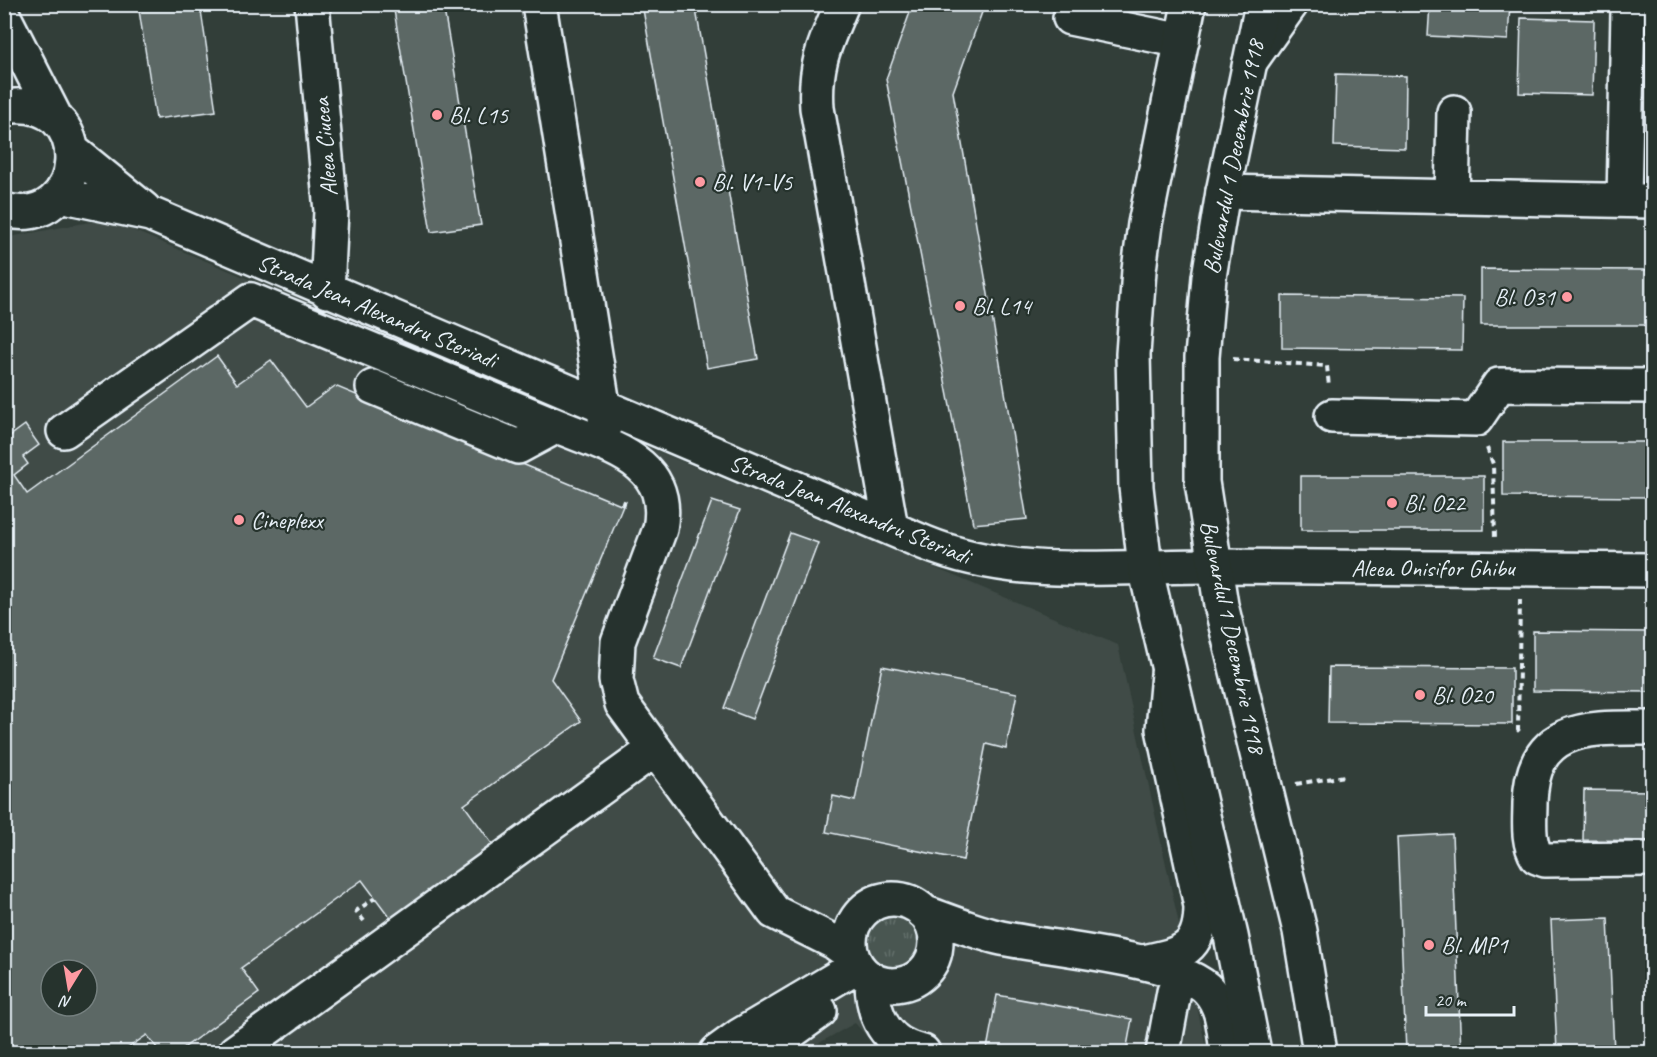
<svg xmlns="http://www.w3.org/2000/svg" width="1657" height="1057" viewBox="0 0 1657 1057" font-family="Caveat,sans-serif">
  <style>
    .built { fill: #3f4b46; fill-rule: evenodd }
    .grass { fill: url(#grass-tufts); stroke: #98a4a4; stroke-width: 1.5 }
    .building { fill: #5c6865; stroke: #e8f1f8; stroke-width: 1.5; fill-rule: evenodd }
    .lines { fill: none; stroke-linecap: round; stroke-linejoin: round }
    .minor-casing { stroke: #e8f1f8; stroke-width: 38 }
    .major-casing { stroke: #e8f1f8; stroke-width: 38 }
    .path { stroke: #e8f1f8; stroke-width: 4; stroke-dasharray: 6 4.5; stroke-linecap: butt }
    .minor { stroke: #26332d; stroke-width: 33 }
    .major { stroke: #26332d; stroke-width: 33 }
    .poi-dot { fill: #ff9aa2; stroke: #26332d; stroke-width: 2 }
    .labels { text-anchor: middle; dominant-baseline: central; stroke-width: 4.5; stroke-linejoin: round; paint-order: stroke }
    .poi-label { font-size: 24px; fill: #e8f1f8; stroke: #26332d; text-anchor: start }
    .street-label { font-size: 24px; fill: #e8f1f8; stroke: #26332d }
  </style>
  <defs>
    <pattern id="grass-tufts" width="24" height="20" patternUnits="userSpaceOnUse" patternTransform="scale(1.5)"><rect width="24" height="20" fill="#495651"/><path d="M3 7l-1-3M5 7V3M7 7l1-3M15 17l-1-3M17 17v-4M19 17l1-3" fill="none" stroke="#636f6b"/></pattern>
  </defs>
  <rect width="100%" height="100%" fill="#323e39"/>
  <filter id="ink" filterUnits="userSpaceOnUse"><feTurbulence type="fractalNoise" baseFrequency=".0167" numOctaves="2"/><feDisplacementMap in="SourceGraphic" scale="12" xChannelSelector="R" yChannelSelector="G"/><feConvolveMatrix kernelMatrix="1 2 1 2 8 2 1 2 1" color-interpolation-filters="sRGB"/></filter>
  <g filter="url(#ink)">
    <!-- built -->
    <path class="built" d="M106,219L1118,645L1207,1052H887L880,1051L855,1023L803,1052H5L4,238ZM51,970H87V1006H51Z"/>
    <!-- grass -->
    <path class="grass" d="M865 943a27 27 0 1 1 54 0a27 27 0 1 1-54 0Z"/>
    <!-- building -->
    <path class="building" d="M138,4H200L216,111L156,119Z
      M393,4H443L481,225L431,232Z
      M642,4H695L758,359L707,368Z
      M913,4H985L953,92L1027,519L973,524L886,79Z
      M1430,4H1510L1508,40L1428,36Z
      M1521,18L1594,20L1592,95L1519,93Z
      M1336,74L1406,76L1405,148L1334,146Z
      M1481,269L1652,270V325H1481Z
      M1282,296L1463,298L1462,350L1282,348Z
      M217,356L237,384L271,360L306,407L335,386L623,506L551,679L581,721L464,805L493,845L391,919L362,880L241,968L259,993L178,1052H160L147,1035L122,1052H4V432L6,431L10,436L25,425L39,445L23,457L28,464L14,475L27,494ZM51,970H87V1006H51Z
      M1503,442H1652V497L1503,496Z
      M1301,476H1484V530H1301Z
      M712,501L740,510L681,668L653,658Z
      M790,533L818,543L752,719L724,708Z
      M1533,631L1652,632V692L1533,691Z
      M882,666L1017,693L1006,749L986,744L963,860L826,832L833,796L855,801Z
      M1329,667L1512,668V724L1328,723Z
      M1584,790L1652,791V841L1583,840Z
      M1452,834L1461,1052H1406L1397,837Z
      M1608,918L1614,1052H1557L1551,920Z
      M997,995L1132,1019L1126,1052H1004L987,1049Z"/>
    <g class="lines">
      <!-- minor casing -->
      <g class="minor-casing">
        <path id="minor" d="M312,4L331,211L327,291
          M539,4L606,423
          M842,4C825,44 814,64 817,108L891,528
          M4,17L55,117
          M1070,18L1182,41
          M1250,62L1291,4
          M4,107C101,91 88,233 4,210
          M74,152L144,209
          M1223,192L1652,201
          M60,195L150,214L925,543C1018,581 1118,565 1217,566C1362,567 1507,569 1652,570
          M1452,197L1454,112
          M1624,200L1628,11
          M373,387L518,447L557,426C608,447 673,460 660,529L618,642L616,680L622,704L774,912L834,942L852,955
          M1332,416L1476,419L1499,385L1652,386
          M64,431L251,300L557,426
          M1652,728C1592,728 1532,722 1530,803C1530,821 1527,841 1537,857L1545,860L1652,859
          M850 942a43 43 0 1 1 86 0a43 43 0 1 1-86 0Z
          M923,912C948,921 972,931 997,937C1043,948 1181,958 1209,991C1224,1008 1224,1032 1227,1052
          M1144,962C1182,954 1201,950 1201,906L1163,729L1168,674
          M872,980C872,1015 885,1045 923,1052
          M235,1052L655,749
          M717,1052L739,1036L857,966
          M763,1052L820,1011
          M1163,1052L1174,992L1181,975"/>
      </g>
      <!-- major casing -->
      <g class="major-casing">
        <path id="major" d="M1189,4L1145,224L1139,270L1133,354L1136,487L1145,567L1231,936L1254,1052
          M1262,4L1223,192L1209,277L1202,357V482L1221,605L1300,931L1320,1052"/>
      </g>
      <!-- path -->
      <path class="path" d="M1233,359L1327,366L1329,387
        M1487,448L1493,464L1495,538
        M623,506L626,498
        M1520,600L1518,730L1522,734
        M1296,784L1345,776
        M364,921L356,911L375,898
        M149,1052L156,1047"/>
      <!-- minor -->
      <use href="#minor" class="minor"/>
      <!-- major -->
      <use href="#major" class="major"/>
    </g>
  </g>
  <!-- markers -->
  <g class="poi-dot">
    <circle cx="437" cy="115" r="6"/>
    <circle cx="700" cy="182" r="6"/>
    <circle cx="1567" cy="297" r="6"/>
    <circle cx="960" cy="306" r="6"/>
    <circle cx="1392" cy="503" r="6"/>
    <circle cx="239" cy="520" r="6"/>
    <circle cx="1420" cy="695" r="6"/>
    <circle cx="1429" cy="945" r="6"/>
  </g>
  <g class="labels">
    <!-- poi labels -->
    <g class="poi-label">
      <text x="449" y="115">Bl. L15</text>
      <text x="712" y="182">Bl. V1-V5</text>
      <text x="1555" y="297" text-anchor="end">Bl. O31</text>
      <text x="972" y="306">Bl. L14</text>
      <text x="1404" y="503">Bl. O22</text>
      <text x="251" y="520">Cineplexx</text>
      <text x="1432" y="695">Bl. O20</text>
      <text x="1441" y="945">Bl. MP1</text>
    </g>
    <!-- street labels -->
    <g class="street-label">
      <text transform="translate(325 147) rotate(-95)">Aleea Ciucea</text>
      <text transform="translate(1233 157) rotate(-79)">Bulevardul 1 Decembrie 1918</text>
      <text transform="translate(377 311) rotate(23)">Strada Jean Alexandru Steriadi</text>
      <text transform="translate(850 509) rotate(22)">Strada Jean Alexandru Steriadi</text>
      <text x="1433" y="568">Aleea Onisifor Ghibu</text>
      <text transform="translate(1233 637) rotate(78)">Bulevardul 1 Decembrie 1918</text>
    </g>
  </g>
  <!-- margin -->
  <rect width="1657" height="1057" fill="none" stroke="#26332d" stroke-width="24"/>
  <rect x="12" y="12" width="1633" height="1033" fill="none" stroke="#e8f1f8" stroke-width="2" filter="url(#ink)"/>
  <!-- north arrow -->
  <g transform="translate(69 988) rotate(191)"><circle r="28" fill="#26332d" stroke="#747f7e" stroke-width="1.5"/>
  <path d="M0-4.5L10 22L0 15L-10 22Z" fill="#ff9aa2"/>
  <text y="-9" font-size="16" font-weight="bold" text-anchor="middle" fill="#e8f1f8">N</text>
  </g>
  <!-- scale -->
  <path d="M1426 1006v9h88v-9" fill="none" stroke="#e8f1f8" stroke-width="3"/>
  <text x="1435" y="1006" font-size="18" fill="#e8f1f8" stroke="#26332d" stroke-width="4.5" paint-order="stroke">20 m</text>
</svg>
